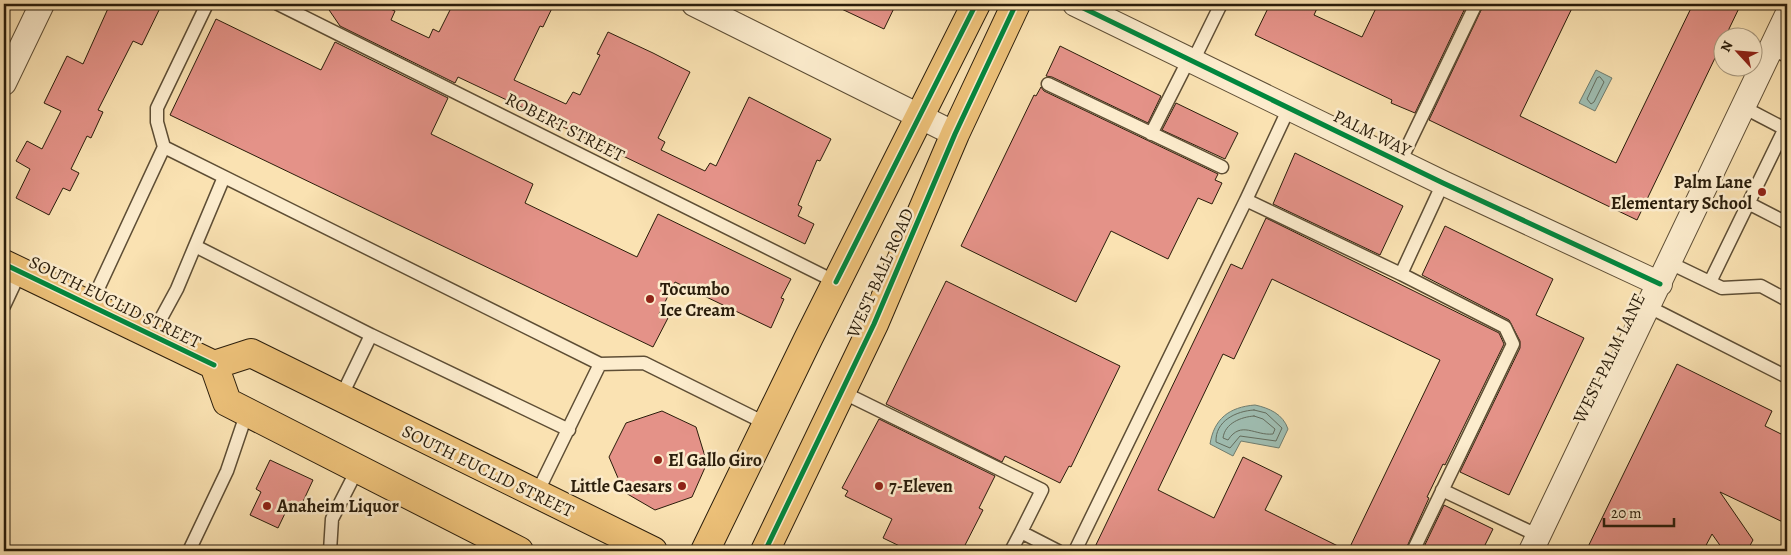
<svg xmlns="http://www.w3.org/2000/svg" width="1791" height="555" viewBox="0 0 1791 555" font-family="Alegreya,serif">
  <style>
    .water { fill: #9fbdb1; stroke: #707d6f }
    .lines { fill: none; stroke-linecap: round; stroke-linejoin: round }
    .shore { stroke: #646d5e; stroke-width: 1 }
    .building { fill: #e49288; stroke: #2a1d0b; fill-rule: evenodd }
    .service-casing { stroke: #5e4e35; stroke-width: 15 }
    .minor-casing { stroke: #5e4e35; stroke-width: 26 }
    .primary-casing { stroke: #2a1d0b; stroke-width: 30 }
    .service { stroke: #fceccd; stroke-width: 12 }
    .minor { stroke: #fceccd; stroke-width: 24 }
    .primary { stroke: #edc179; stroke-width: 28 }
    .cycleway-casing { stroke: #fceccd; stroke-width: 8 }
    .cycleway { stroke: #00873e; stroke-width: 5 }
    .poi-dot { fill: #8f2418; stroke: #fceccd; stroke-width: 2 }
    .labels { text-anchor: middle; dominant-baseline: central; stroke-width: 5; stroke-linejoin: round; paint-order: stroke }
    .street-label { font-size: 18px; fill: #2a1d0b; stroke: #fceccd }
    .poi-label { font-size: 18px; font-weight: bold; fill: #2a1d0b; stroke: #fceccd; text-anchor: start }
  </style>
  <rect width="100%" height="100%" fill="#fae2b2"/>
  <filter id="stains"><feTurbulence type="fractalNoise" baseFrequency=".004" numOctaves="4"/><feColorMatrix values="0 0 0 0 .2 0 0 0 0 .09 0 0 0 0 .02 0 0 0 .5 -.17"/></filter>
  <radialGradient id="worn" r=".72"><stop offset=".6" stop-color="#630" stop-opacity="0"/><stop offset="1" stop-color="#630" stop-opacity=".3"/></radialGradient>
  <!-- water -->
  <path class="water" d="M1596,70L1612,78L1595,111L1579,103Z
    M1255,405C1269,408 1283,414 1288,429L1279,448L1241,441L1233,456L1210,444C1214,419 1229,407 1255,405Z"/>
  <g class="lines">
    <!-- shore -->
    <path class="shore" d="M1600,77L1604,82L1594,102L1591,104L1587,99L1597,78Z
      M1254,410L1266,413L1282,428L1276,441L1240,436L1230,448L1216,442C1215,421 1236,411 1254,410Z
      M1254,416L1263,419L1275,429L1273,434C1255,436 1241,420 1228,440L1223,438C1225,423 1241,417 1254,416Z"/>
  </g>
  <!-- building -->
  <path class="building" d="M110,4H162L142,45L133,41L98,110L103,112L91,138L87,136L71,169L79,173L70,191L63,188L49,215L16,198L30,169L16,161L27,141L42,149L61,111L44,103L67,56L83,64Z
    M325,4H378L395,11L391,20L429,38L433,29L439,32L453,4H554L543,27L540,26L514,80L566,104L573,92L580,95L600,55L597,54L608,32L653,53L690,72L658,138L665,142L661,150L705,171L710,163L716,166L749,97L831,139L820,161L817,160L798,205L802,207L798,216L814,224L805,244L530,111L458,77L455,83L340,26Z
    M831,4H896L884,29Z
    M1270,4H1319L1314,15L1362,37L1378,4H1467L1415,113L1391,103L1392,100L1255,35Z
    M1484,4H1574L1520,116L1616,163L1693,4H1741L1637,220L1429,120Z
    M216,19L321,70L335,42L448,98L431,134L533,184L525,203L637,257L658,214L791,279L781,298L784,299L771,328L675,282L659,314L668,318L653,347L170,115Z
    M1060,46L1161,96L1148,123L1052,77L1046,76Z
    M1041,87L1044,91L1218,174L1215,180L1222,183L1212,204L1198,198L1168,259L1111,231L1076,302L961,246L1034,95L1036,96Z
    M1176,103L1238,133L1225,159L1162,130Z
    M1295,153L1403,206L1380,255L1273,204Z
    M1266,218L1499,333L1504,344L1445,465L1443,464L1427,497L1429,498L1405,551H1093L1231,264L1242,269ZM1272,279L1440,360L1348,551L1265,510L1282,476L1243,457L1214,518L1158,490L1223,354L1234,359Z
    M1445,226L1553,279L1536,315L1584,338L1509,495L1460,472L1520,348V341L1509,320L1422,275Z
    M946,281L1120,366L1071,467L1069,466L1060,483L1005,456L1002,462L886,404Z
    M1677,364L1772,411L1765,426L1787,437V524L1720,492L1753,540L1747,551H1724L1712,534L1703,551H1586Z
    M662,411L696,427L707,463L692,497L655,510L624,492L609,457L626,423Z
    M879,419L995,476L979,508L983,510L962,551H910L883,538L892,519L845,496L848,491L842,488Z
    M270,460L313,480L300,508L290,503L278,528L250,515L261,492L256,489Z
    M1444,505L1493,529L1482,551H1422Z"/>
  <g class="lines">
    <!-- service casing -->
    <g class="service-casing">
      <path id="service" d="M278,4L836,282
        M1771,49L1787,56
        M1193,61L1221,4
        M1048,84L1222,167
        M1743,107L1787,130
        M1151,134L1189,59
        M164,147L157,122V108L207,4
        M1400,162L1476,4
        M1246,200L1289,108
        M1748,203L1787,223
        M195,246L224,177
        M1670,263L1722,288L1761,286L1787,300
        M1401,274L1505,327L1513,344L1413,551
        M1710,282L1785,128
        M4,306L20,272
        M90,306L164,147L600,364L644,363L767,424
        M1649,307L1787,377
        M152,335L177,289L195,246L371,335
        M842,392L1042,490L1021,532
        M341,397L371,335L569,430
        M1442,490L1539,536
        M536,495L600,364
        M189,551L227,471L247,412
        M330,551L332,519L357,470
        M1011,551L1021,532L1058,551
        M1075,551L1246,200L1401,274L1443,183"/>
    </g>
    <!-- minor casing -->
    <g class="minor-casing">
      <path id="minor" d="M694,4L955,134
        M1075,4L1443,183L1660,284
        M4,83L42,4
        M1531,551L1787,15"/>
    </g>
    <!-- primary casing -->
    <g class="primary-casing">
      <path id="primary" d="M4,264L214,365L251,353L653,551
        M214,365L227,402L519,551
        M705,551L809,337L976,4
        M765,551L874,324L955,134L1016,4"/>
    </g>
    <!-- service -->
    <use href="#service" class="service"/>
    <!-- minor -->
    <use href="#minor" class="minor"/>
    <!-- primary -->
    <use href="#primary" class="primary"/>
    <!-- cycleway casing -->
    <g class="cycleway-casing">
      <path id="cycleway" d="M1075,4L1443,183L1660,284
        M4,264L214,365
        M836,282L976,4
        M765,551L874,324L955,134L1016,4"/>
    </g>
    <!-- cycleway -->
    <use href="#cycleway" class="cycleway"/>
  </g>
  <!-- markers -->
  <g class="poi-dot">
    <circle cx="1762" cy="192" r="5"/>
    <circle cx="650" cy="299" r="5"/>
    <circle cx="658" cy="460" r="5"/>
    <circle cx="682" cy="486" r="5"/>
    <circle cx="879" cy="486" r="5"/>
    <circle cx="267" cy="506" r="5"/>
  </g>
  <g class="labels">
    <!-- street labels -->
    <g class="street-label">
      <text transform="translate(565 127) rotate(27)">ROBERT STREET</text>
      <text transform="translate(1372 133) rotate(26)">PALM WAY</text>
      <text transform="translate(880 273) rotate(-66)">WEST BALL ROAD</text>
      <text transform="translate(115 302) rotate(26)">SOUTH EUCLID STREET</text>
      <text transform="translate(1609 358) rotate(-64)">WEST PALM LANE</text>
      <text transform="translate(488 471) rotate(26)">SOUTH EUCLID STREET</text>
    </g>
    <!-- poi labels -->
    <g class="poi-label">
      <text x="1752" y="182" text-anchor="end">Palm Lane<tspan x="1752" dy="21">Elementary School</tspan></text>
      <text x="660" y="289">Tocumbo<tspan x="660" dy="21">Ice Cream</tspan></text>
      <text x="668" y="460">El Gallo Giro</text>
      <text x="672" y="486" text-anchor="end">Little Caesars</text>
      <text x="889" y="486">7-Eleven</text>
      <text x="277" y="506">Anaheim Liquor</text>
    </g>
  </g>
  <!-- margin -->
  <rect width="1791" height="555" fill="none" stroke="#fae2b2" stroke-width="20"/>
  <rect x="5" y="5" width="1781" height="545" fill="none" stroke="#2a1d0b" stroke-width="2.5"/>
  <rect x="10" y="10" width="1771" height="535" fill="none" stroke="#2a1d0b"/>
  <!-- north arrow -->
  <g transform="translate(1738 52) rotate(296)"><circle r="24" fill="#fceccd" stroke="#a8997f"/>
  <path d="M0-4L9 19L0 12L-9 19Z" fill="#8f2418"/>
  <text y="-8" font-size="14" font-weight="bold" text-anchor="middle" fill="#2a1d0b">N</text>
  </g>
  <!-- scale -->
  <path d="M1604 518v8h70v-8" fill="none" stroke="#2a1d0b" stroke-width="2.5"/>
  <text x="1611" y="518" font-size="15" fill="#2a1d0b" stroke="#fceccd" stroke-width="4" paint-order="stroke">20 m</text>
  <rect width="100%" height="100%" filter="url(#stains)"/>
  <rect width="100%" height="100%" fill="url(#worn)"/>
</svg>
